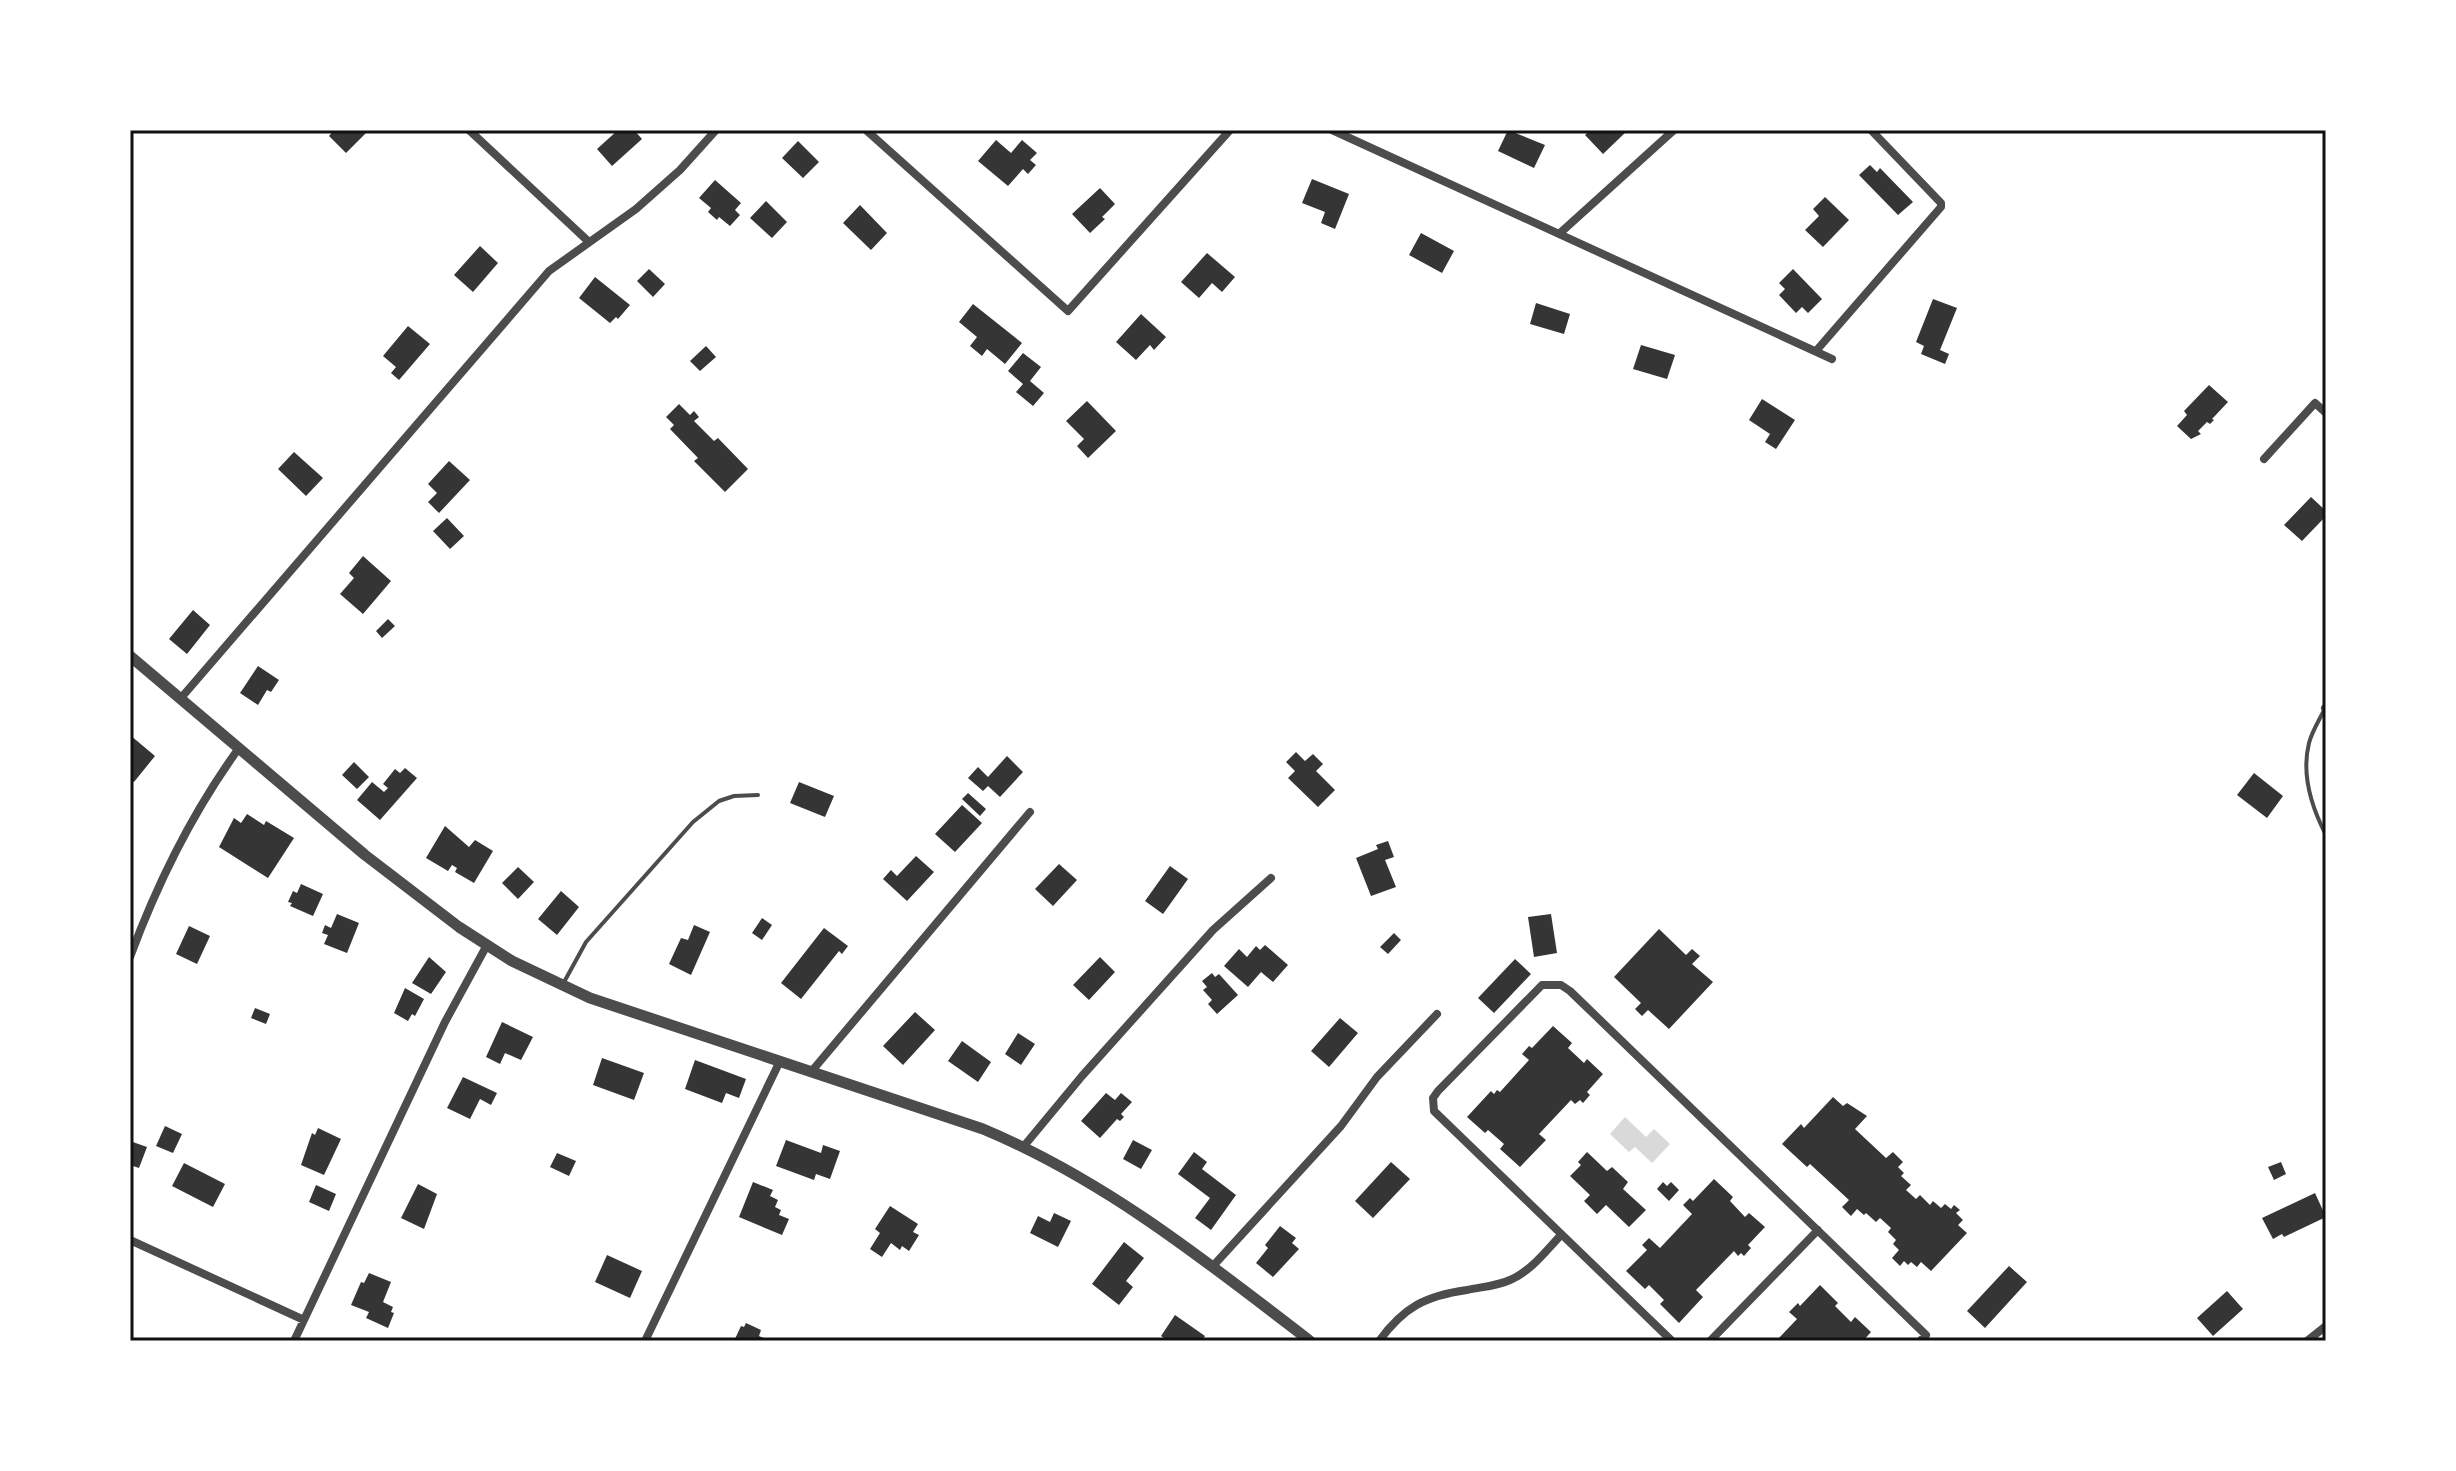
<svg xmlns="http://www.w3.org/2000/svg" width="2456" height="1471" viewBox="0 0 2456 1471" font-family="'Roboto Condensed',sans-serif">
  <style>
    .water { fill: #d9d9d9 }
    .building { fill: #353535 }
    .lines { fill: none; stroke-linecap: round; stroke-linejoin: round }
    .service { stroke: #4c4c4c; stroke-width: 4 }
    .minor { stroke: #4c4c4c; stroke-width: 8 }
    .tertiary { stroke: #4c4c4c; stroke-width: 11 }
    .neatline { fill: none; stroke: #111; stroke-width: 3 }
  </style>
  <rect width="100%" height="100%" fill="#fff"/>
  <!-- water -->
  <path class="water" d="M1625,1117L1646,1137L1654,1129L1670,1144L1652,1163L1635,1147L1629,1152L1610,1134Z"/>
  <!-- building -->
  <path class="building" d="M334,130H369L346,153L329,136Z
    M618,130H634L642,139L612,166L597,149Z
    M1508,130L1545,145L1534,168L1498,151Z
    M1590,130H1628L1603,154L1585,135Z
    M996,140L1011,153L1022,140L1037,153L1030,160L1036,165L1028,174L1023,169L1008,186L978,161Z
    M798,141L819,162L803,178L782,158Z
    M1870,165L1877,172L1880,168L1913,202L1898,215L1859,175Z
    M1312,179L1349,194L1335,229L1321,223L1325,212L1302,203Z
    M715,180L741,203L735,210L740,215L730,226L719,217L717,220L708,212L711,208L699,198Z
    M1100,188L1115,204L1102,217L1105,219L1090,233L1072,214Z
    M1825,197L1849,220L1823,247L1805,230L1819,216L1813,209Z
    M766,201L787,222L772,238L750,218Z
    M860,205L887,233L871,250L843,223Z
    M1421,233L1454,251L1442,273L1409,255Z
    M480,246L498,263L473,292L454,275Z
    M1207,253L1235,277L1222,292L1212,283L1199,298L1181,282Z
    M649,269L665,284L653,297L637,281Z
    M1793,269L1822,299L1808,313L1802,307L1796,313L1779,295L1785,289L1779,283Z
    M595,277L630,305L618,319L616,317L610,323L579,298Z
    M1933,299L1957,308L1940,350L1949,354L1945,364L1921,354L1924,346L1916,342Z
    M1536,303L1570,314L1564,334L1530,324Z
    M973,304L1022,343L1005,364L987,349L982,356L970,346L977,337L959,322Z
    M1141,314L1166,337L1154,350L1150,345L1136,360L1116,342Z
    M408,326L430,344L399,380L391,373L396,367L383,356Z
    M1641,345L1675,355L1667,379L1633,369Z
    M706,346L716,357L700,371L690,361Z
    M1023,353L1041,367L1030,381L1044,393L1033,406L1016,392L1023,384L1008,371Z
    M2209,385L2228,402L2212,419L2214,420L2210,424L2207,422L2198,431L2201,434L2191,439L2177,426L2187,415L2184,411Z
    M1762,399L1795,420L1776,449L1765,442L1770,434L1749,420Z
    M1087,401L1116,431L1088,458L1077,446L1084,439L1066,421Z
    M679,404L690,415L694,411L699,417L694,421L714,441L718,438L748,469L725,492L694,461L698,458L670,429L674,425L666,417Z
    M294,452L323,478L306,496L278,469Z
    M449,461L470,480L439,513L428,502L437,493L428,484Z
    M2311,497L2326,511V516L2302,541L2284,525Z
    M447,518L464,536L450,549L433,531Z
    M363,556L391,581L363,614L340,594L354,578L349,573Z
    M193,610L210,625L187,654L169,639Z
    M388,619L395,626L382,638L376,631Z
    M258,666L279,680L271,692L267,690L258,705L240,693Z
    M130,735L155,756L134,782L130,779Z
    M1296,752L1305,761L1313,754L1323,764L1316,771L1335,790L1318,807L1288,778L1295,771L1286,762Z
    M1007,756L1023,772L1000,797L988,786L983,791L968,778L978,767L988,777Z
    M354,762L369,777L357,789L342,775Z
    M405,768L417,778L380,820L357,800L372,782L384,792L388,788L383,784L395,769L400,773Z
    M2254,773L2283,796L2267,818L2237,795Z
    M799,782L834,796L825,817L790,803Z
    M968,793L986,809L980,816L962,799Z
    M962,805L982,823L955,852L935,834Z
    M247,814L264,825L266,821L294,838L268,878L219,847L234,818L241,823Z
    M445,826L469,847L475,840L493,851L474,883L455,872L457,868L452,865L448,871L426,858Z
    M1388,841L1394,857L1385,860L1396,887L1371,896L1356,858L1378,849L1376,845Z
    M916,856L934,872L907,901L883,879L891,870L897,876Z
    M1059,864L1077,880L1053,906L1035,889Z
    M1170,866L1188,879L1163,914L1145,901Z
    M518,867L534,882L518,899L502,883Z
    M301,884L323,894L313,916L290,906L292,903L288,902L293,891L297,893Z
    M561,891L579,907L557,935L538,919Z
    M337,914L359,923L347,953L324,944L328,935L322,933L325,925L331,928Z
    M1551,914L1557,953L1534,957L1528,917Z
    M762,918L772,925L762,940L752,933Z
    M694,925L710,932L691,975L669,964L681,938L688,940Z
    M189,926L210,936L197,964L176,954Z
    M824,928L848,946L842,954L839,951L801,999L781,983Z
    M1659,929L1686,955L1692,949L1700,956L1692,964L1713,982L1669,1029L1648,1010L1642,1016L1635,1009L1641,1003L1614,977Z
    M1394,933L1401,940L1388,954L1380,947Z
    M1265,945L1288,965L1273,982L1261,972L1248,987L1224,966L1239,949L1247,957L1256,946L1260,950Z
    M429,957L446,972L431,994L412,983Z
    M1100,957L1115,972L1089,1000L1073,985Z
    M1515,959L1531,974L1494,1013L1478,998Z
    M1212,973L1215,977L1219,974L1238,995L1217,1014L1208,1004L1212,1000L1203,990L1207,987L1202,981Z
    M405,988L424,999L415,1016L412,1014L408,1021L394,1013Z
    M255,1008L270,1014L266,1024L251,1018Z
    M915,1012L935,1030L903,1065L883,1046Z
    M1340,1018L1358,1033L1329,1067L1311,1051Z
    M502,1022L533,1037L521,1060L505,1053L500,1064L486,1057Z
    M1553,1026L1572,1043L1568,1048L1584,1063L1587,1059L1603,1074L1587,1092L1590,1095L1583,1103L1580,1100L1575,1104L1571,1100L1539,1134L1546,1140L1520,1167L1500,1149L1504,1144L1488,1130L1485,1133L1467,1117L1491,1091L1494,1094L1497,1090L1500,1092L1529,1060L1522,1054L1529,1046L1532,1048Z
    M1018,1033L1035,1044L1021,1065L1005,1054Z
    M962,1041L991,1062L978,1082L948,1061Z
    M602,1058L644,1073L634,1100L593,1085Z
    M695,1060L746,1079L739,1098L726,1093L722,1103L685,1089Z
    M463,1077L497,1093L491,1105L480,1099L470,1119L447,1108Z
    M1106,1093L1115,1100L1121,1093L1132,1102L1121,1114L1124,1117L1120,1121L1117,1119L1100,1138L1081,1121Z
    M1833,1097L1843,1106L1847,1103L1867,1116L1855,1129L1886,1158L1893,1152L1903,1162L1898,1167L1904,1173L1901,1176L1911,1185L1906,1190L1916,1199L1920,1195L1930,1205L1933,1201L1941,1208L1945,1204L1951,1209L1954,1205L1960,1210L1956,1213L1963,1220L1958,1225L1967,1233L1931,1271L1921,1262L1917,1267L1911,1262L1908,1265L1904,1261L1900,1266L1892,1258L1899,1250L1893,1244L1896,1240L1888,1232L1891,1228L1880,1218L1876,1222L1866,1213L1864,1215L1857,1209L1851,1216L1842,1207L1849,1200L1810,1164L1807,1167L1782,1144L1801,1124L1804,1128Z
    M165,1126L182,1134L173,1153L156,1146Z
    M318,1128L341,1139L324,1175L301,1165L312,1133L315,1135Z
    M786,1140L821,1153L823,1145L840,1151L830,1179L816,1174L814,1180L776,1166Z
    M1133,1140L1152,1150L1141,1169L1123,1159Z
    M130,1141L147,1147L139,1168L130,1165Z
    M1194,1152L1207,1162L1202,1169L1236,1195L1211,1230L1195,1218L1210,1198L1178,1174Z
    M1587,1152L1607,1171L1612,1167L1628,1182L1623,1189L1646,1210L1629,1227L1606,1205L1597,1214L1584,1201L1590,1195L1570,1176L1581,1165L1578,1162Z
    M557,1153L576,1161L569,1176L550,1167Z
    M1391,1162L1410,1179L1373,1218L1355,1201Z
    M2281,1162L2286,1174L2274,1180L2268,1167Z
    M184,1163L225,1184L213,1207L172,1186Z
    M1714,1179L1733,1197L1730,1201L1745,1217L1749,1213L1765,1227L1748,1245L1751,1248L1744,1256L1741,1253L1738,1256L1734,1251L1696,1290L1703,1297L1679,1323L1660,1304L1664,1300L1649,1285L1645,1289L1626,1271L1647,1250L1642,1245L1649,1238L1660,1248L1692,1214L1683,1205L1690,1198L1693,1201Z
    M753,1182L773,1190L770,1196L778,1200L775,1207L781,1210L779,1215L789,1219L782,1235L739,1217Z
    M1663,1182L1667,1186L1671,1182L1679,1190L1669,1201L1657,1189Z
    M418,1184L437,1194L424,1229L401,1218Z
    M316,1185L336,1194L329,1211L309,1202Z
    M2315,1193L2326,1217L2284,1237L2282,1234L2273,1239L2262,1218Z
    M890,1206L918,1224L913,1232L919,1235L909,1251L902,1246L900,1250L891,1243L882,1257L870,1249L880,1233L875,1229Z
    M1054,1213L1071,1221L1058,1247L1030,1233L1038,1216L1050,1222Z
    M1280,1226L1296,1238L1292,1243L1299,1249L1273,1277L1256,1263L1268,1248L1265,1245Z
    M1124,1242L1144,1258L1126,1281L1133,1287L1119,1305L1092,1284Z
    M607,1255L642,1271L630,1298L595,1282Z
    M2009,1266L2027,1282L1985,1328L1967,1311Z
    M369,1273L391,1282L383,1302L393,1307L391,1312L394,1313L388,1328L366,1318L369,1312L351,1305L361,1282L364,1283Z
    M1820,1285L1838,1303L1835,1306L1851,1322L1855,1317L1871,1332L1863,1341H1776L1797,1319L1789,1312L1798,1303L1800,1306Z
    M2227,1291L2243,1309L2213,1336L2197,1318Z
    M1175,1315L1205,1336L1202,1341H1168L1161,1336Z
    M746,1323L761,1330L759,1336L770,1341H734L741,1326L744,1327Z"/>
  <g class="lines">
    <!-- service -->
    <path class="service" d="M2325,708C2320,719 2312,731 2309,743C2301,775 2312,808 2326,835
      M563,984L586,942L693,822L719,801L734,796L758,795"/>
    <!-- minor -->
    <path class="minor" d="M469,130L589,242
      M866,130L1068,311L1230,130
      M1332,130L1832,359
      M1559,234L1674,130
      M1816,351L1941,207V203L1871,130
      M2264,459L2315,403L2326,413
      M181,698L549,271L636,209L680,170L716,130
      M2325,708L2326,707
      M130,957C157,884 194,810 239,748
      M811,1072L1030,812
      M1024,1146L1082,1076L1213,930L1271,878
      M130,1240L304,1320
      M1213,1266L1341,1126L1377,1077L1437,1014
      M294,1341L445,1022L487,945
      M645,1341L780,1061
      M1379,1341C1404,1307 1425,1296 1467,1290C1481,1287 1497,1286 1510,1280C1531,1271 1546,1251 1561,1235
      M1672,1341L1434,1111L1433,1098L1438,1091L1542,985H1561L1570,991L1926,1335L1920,1341
      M1710,1341L1818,1230
      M2307,1341L2326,1326"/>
    <!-- tertiary -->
    <path class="tertiary" d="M130,656L365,855L459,927L512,961L590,998L983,1129C1105,1180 1206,1261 1310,1341"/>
  </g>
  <!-- border -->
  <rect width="2456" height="1471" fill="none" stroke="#ffffff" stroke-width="264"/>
  <rect x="132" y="132" width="2192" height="1207" class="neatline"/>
</svg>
